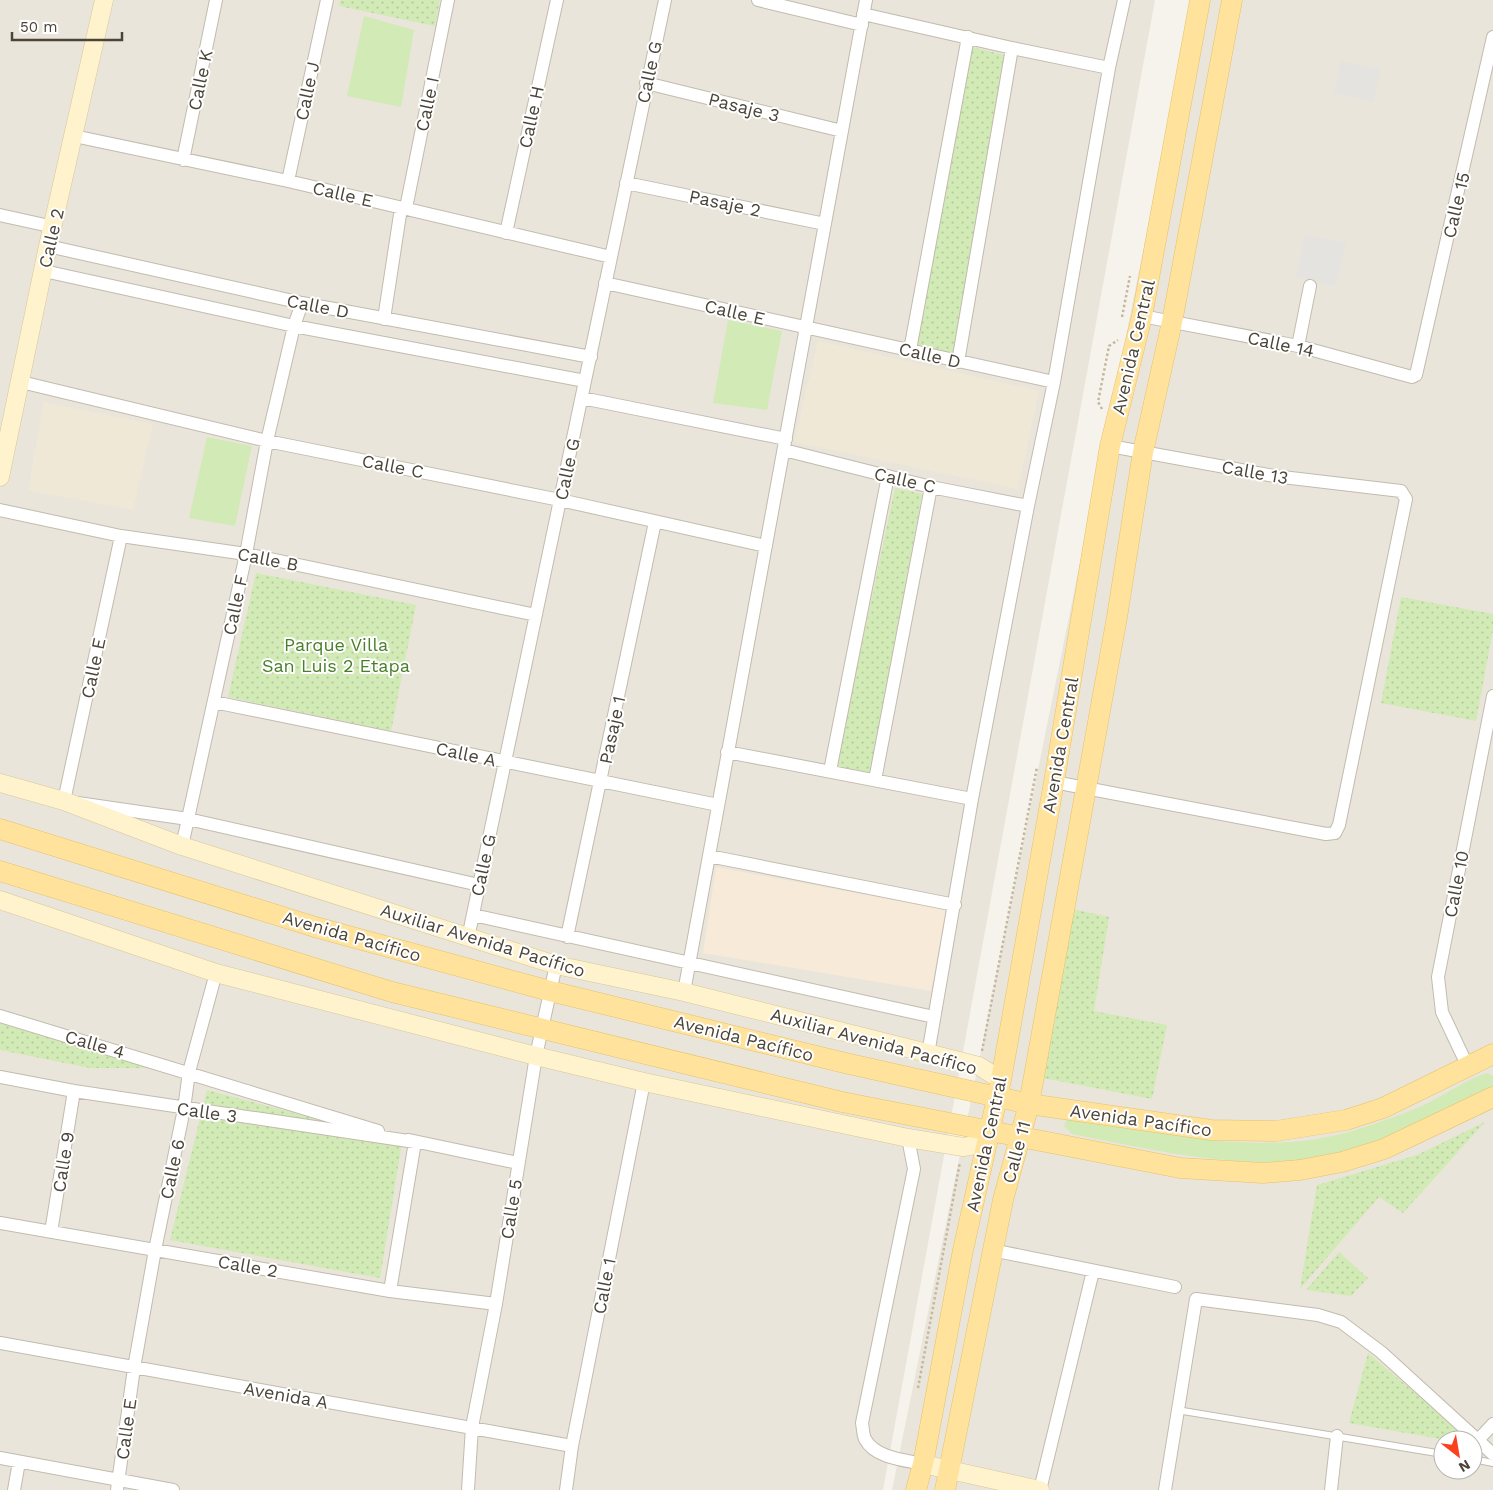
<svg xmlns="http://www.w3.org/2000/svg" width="1493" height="1490" viewBox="0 0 1493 1490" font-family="'Work Sans',sans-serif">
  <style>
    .residential { fill: #eae5da; fill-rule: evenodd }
    .commercial { fill: #f7ead8 }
    .education { fill: #efe8d6 }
    .grass { fill: #d2eab5 }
    .park { fill: url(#park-dots) }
    .parking { fill: #e5e3e0 }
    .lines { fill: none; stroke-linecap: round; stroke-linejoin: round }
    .lane-casing { stroke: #c2bbae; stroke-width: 8 }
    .street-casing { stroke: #c2bbae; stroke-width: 14 }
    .secondary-casing { stroke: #d6c79b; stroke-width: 19 }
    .primary-casing { stroke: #e6c16a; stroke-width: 21 }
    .path { stroke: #c4b79f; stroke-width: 2.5; stroke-dasharray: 2.5 2.5; stroke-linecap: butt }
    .lane { stroke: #fff; stroke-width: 6 }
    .street { stroke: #fff; stroke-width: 12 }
    .secondary { stroke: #fff3cd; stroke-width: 18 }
    .primary { stroke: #ffe39c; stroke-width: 20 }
    .labels { text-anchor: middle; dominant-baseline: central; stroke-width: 4; stroke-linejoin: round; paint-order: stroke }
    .street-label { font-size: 18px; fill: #4b4439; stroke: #fff }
    .park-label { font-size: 18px; fill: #4a7f2a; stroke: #fff }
  </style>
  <defs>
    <pattern id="park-dots" width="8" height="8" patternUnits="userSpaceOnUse" patternTransform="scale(1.25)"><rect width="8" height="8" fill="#d2eab5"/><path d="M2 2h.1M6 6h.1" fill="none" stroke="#b6ca9c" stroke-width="1.8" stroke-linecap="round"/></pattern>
  </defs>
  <rect width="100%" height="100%" fill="#f6f3ec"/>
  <!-- residential -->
  <path class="residential" d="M0,0H1155L883,1490H0Z
    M1194,0H1493V1490H892ZM1443,1440H1473V1470H1443Z"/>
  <!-- commercial -->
  <path class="commercial" d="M716,867L946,910L931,991L703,953Z"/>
  <!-- education -->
  <path class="education" d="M818,341L1039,391L1018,489L794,442Z
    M44,402L153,424L133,510L28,490Z"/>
  <!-- grass -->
  <path class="grass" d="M364,16L414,30L401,107L347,96Z
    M728,320L782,331L767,410L713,403Z
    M207,437L252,446L235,526L189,518Z
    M1487,1073L1493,1076V1089C1445,1113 1399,1137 1346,1152C1259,1176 1159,1151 1072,1134L1064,1126L1066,1121L1072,1117C1168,1134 1270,1160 1365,1127C1386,1120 1406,1113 1426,1104C1446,1094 1465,1080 1487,1073Z"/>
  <!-- park -->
  <path class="park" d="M340,0H440L435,26L339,6Z
    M972,47L1004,55L955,356L915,346Z
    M895,488L922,494L871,774L836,767Z
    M256,573L416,605L391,731L228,697Z
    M1401,597L1493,614V630L1476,721L1381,703Z
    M1073,909L1109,917L1094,1011L1167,1025L1152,1099L1043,1078Z
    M0,1023L153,1068H90L0,1050Z
    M207,1090L402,1142L380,1278L170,1240Z
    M1485,1122L1403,1213L1379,1197L1300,1289L1317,1185L1417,1155Z
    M1339,1252L1368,1278L1351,1296L1306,1290Z
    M1368,1353L1471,1440H1446L1349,1423Z"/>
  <!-- parking -->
  <path class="parking" d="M1340,61L1381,69L1374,102L1334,94Z
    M1305,235L1346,243L1336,286L1296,277Z"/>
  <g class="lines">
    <!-- lane casing -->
    <g class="lane-casing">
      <path id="lane" d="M1177,1410L1443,1454
        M1473,1459L1493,1463"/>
    </g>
    <!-- street casing -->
    <g class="street-casing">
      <path id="street" d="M758,0L862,25
        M863,14L1012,48L1109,68
        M646,83L842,131
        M74,136L288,181L611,257
        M183,160L216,0
        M288,181L327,0
        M626,183L825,224
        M406,208L448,0
        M0,215L54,227
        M506,233L557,0
        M48,246L302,303L591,357
        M44,271L294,326L585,381
        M605,283L1054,382
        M1142,316L1298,346L1412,377L1416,375L1493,37
        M384,319L401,208
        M1298,346L1310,286
        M910,350L968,37
        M958,362L1012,48
        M21,382L267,441L560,500L766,546
        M582,398L786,439
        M784,450L931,487L1028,506
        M0,510L121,536L246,554L536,615
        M121,536L64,801L188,819L479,885
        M214,702L718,805
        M727,752L972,799
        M830,771L888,476
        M875,780L931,487
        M1054,782L1326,834L1335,833L1339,825L1406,499L1401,491L1274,476L1110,446
        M182,846L246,554L267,441L294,326L302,303
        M709,856L955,905
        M473,915L934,1017
        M567,937L655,522
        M468,938L665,0
        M684,992L866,0
        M0,1016L378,1131
        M928,1054L972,799L1028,506L1054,382L1109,68L1124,0
        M1468,1067L1442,1012L1438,977L1493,696
        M0,1077L74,1091L415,1142L390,1291
        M908,1138L914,1169L862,1423C863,1428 863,1435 865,1439C875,1458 904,1460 923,1464
        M409,1140L518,1163
        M0,1223L390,1291L496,1304
        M51,1232L74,1091
        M992,1250L1175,1287
        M0,1343L572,1446
        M1479,1439L1493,1424
        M0,1458L173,1490
        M14,1490L19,1462
        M117,1490L134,1368L155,1250L184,1109L189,1072L216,973
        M468,1490L472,1427L496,1304L536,1056L556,965
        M566,1490L572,1446L644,1082
        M1040,1490L1093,1271
        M1165,1490L1196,1299L1318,1315L1341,1322L1381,1352L1493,1454
        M1331,1490L1337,1436"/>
    </g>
    <!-- secondary casing -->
    <g class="secondary-casing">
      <path id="secondary" d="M0,477L48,246L104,0
        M0,783L64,801L182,846L556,965L684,992L979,1066L1001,1080
        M0,900L216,973L536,1056L644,1082L908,1138L963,1147L988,1143
        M923,1464L1040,1490"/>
    </g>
    <!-- primary casing -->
    <g class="primary-casing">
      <path id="primary" d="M0,829L315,927L550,991L845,1063L1029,1104L1211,1130L1276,1131L1346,1120L1383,1108L1493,1054
        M0,871L392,992L842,1102L1180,1168L1263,1173L1300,1170L1342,1162L1384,1149L1493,1097
        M916,1490L923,1464L963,1250L1001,1080L1054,782L1110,446L1142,316L1200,0
        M945,1490L1003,1200L1029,1104L1117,617L1143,452L1172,322L1232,0"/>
    </g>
    <!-- path -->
    <path class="path" d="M1122,317L1130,276
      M1102,409L1098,402L1109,346L1118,340
      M982,1051L1037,767
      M918,1388L960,1162"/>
    <!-- lane -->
    <use href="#lane" class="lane"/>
    <!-- street -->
    <use href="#street" class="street"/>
    <!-- secondary -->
    <use href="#secondary" class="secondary"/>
    <!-- primary -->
    <use href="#primary" class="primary"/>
  </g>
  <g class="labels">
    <!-- street labels -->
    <g class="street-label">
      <text transform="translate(649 72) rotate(-78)">Calle G</text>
      <text transform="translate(200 80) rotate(-78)">Calle K</text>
      <text transform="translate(307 91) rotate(-78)">Calle J</text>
      <text transform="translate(427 104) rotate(-78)">Calle I</text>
      <text transform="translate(744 107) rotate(14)">Pasaje 3</text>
      <text transform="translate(531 117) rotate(-78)">Calle H</text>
      <text transform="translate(343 194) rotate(13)">Calle E</text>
      <text transform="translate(725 203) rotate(12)">Pasaje 2</text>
      <text transform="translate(1456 205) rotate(-77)">Calle 15</text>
      <text transform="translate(51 238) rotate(-77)">Calle 2</text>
      <text transform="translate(318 306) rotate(11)">Calle D</text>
      <text transform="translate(735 312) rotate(13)">Calle E</text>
      <text transform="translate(1281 344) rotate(12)">Calle 14</text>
      <text transform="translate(1133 347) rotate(-77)">Avenida Central</text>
      <text transform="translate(930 355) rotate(13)">Calle D</text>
      <text transform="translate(393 466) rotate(11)">Calle C</text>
      <text transform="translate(567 469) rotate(-78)">Calle G</text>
      <text transform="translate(1255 472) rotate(10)">Calle 13</text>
      <text transform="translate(905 480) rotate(13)">Calle C</text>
      <text transform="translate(268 559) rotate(11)">Calle B</text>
      <text transform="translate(235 605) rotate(-78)">Calle F</text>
      <text transform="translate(93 668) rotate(-78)">Calle E</text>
      <text transform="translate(612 730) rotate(-78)">Pasaje 1</text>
      <text transform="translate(1060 745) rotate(-80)">Avenida Central</text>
      <text transform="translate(466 754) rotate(12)">Calle A</text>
      <text transform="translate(483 865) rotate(-78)">Calle G</text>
      <text transform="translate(1456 884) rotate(-79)">Calle 10</text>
      <text transform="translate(352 936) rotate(16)">Avenida Pacífico</text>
      <text transform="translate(483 940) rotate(17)">Auxiliar Avenida Pacífico</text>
      <text transform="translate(744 1038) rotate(14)">Avenida Pacífico</text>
      <text transform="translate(874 1041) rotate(15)">Auxiliar Avenida Pacífico</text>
      <text transform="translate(95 1044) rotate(16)">Calle 4</text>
      <text transform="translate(207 1112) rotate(8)">Calle 3</text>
      <text transform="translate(1141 1120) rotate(8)">Avenida Pacífico</text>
      <text transform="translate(986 1144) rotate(-78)">Avenida Central</text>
      <text transform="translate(1016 1152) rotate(-75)">Calle 11</text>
      <text transform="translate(63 1162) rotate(-81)">Calle 9</text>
      <text transform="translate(172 1169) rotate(-78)">Calle 6</text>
      <text transform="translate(511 1209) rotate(-81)">Calle 5</text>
      <text transform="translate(248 1266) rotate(10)">Calle 2</text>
      <text transform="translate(604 1286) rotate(-79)">Calle 1</text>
      <text transform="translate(286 1395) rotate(10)">Avenida A</text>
      <text transform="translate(126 1429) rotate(-82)">Calle E</text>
    </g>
    <!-- park labels -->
    <g class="park-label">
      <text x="336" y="644">Parque Villa<tspan x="336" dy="21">San Luis 2 Etapa</tspan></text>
    </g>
  </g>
  <!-- north arrow -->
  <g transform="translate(1458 1455) rotate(149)"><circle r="24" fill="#ffffff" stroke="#b7b4b0"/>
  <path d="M0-4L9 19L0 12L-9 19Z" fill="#fc3f1d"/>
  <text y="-8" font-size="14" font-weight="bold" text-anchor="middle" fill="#4b4439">N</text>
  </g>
  <!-- scale -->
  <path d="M12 32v8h110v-8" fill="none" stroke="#4b4439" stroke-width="2.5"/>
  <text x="20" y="32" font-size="15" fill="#4b4439" stroke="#ffffff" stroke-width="4" paint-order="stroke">50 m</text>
</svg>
